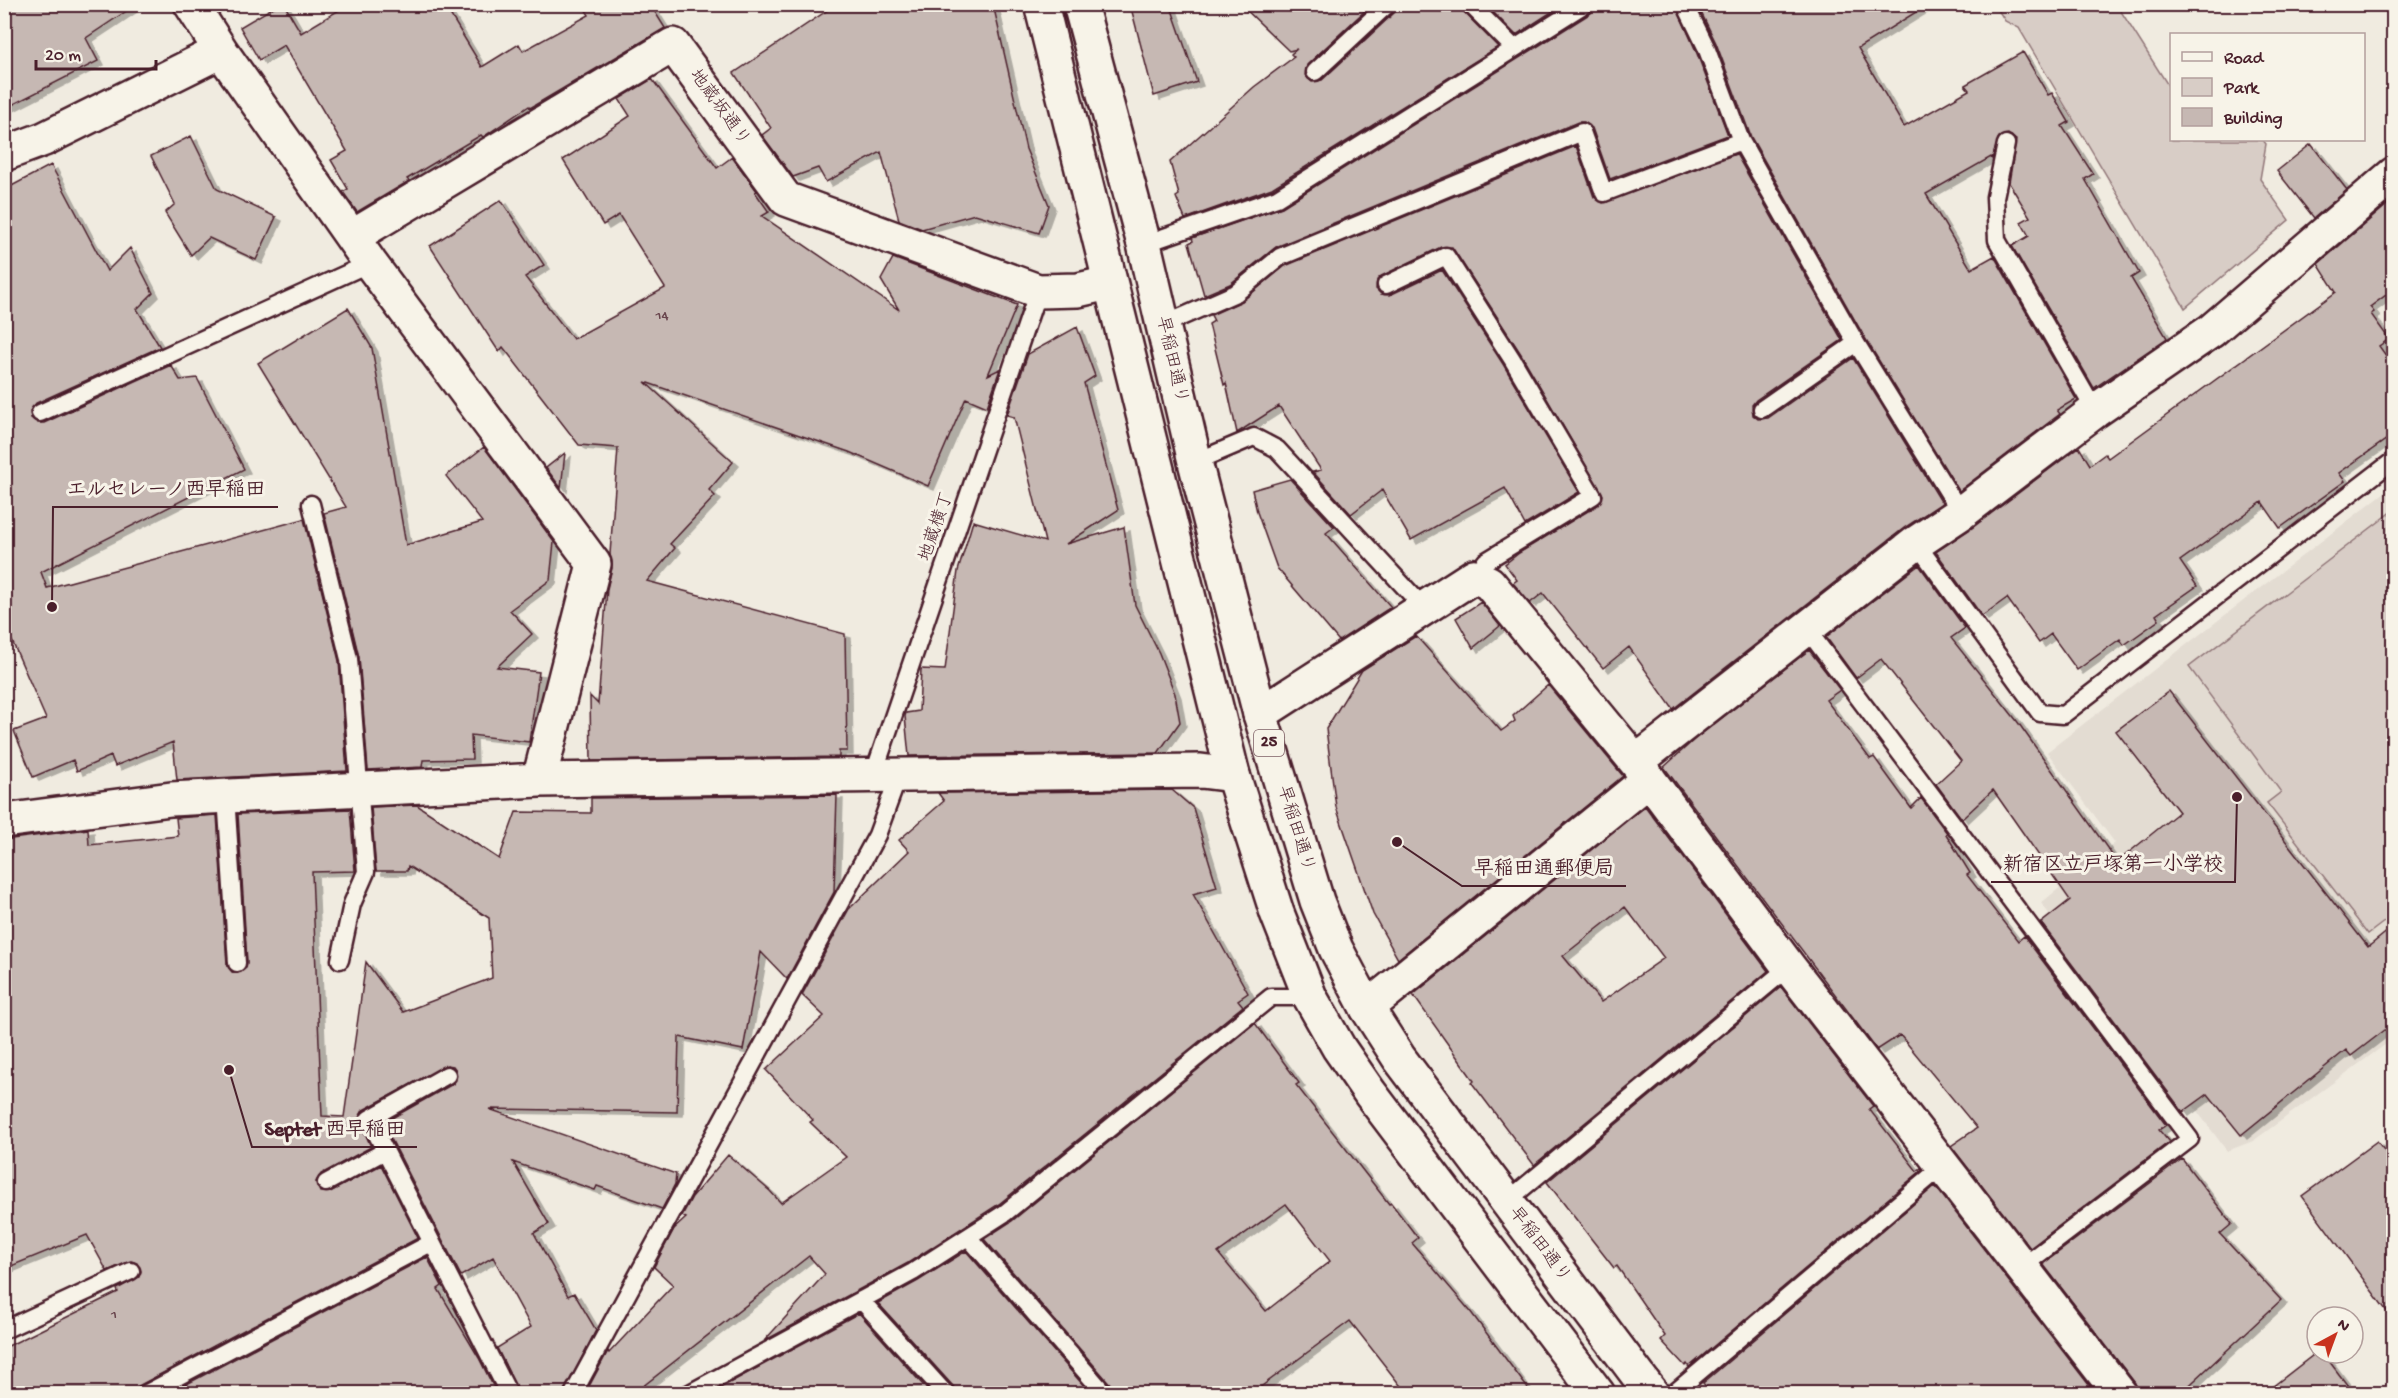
<svg xmlns="http://www.w3.org/2000/svg" width="2398" height="1398" viewBox="0 0 2398 1398" font-family="'Gochi Hand','Klee One',sans-serif">
  <style>
    .built { fill: #e3dcd2 }
    .green { fill: #d8cdc6; stroke: #917678; stroke-width: 1.5 }
    .building { fill: #c6b8b3; stroke: #4a1f2b; stroke-width: 1.5; fill-rule: evenodd; filter: url(#shadow) }
    .lines { fill: none; stroke-linecap: round; stroke-linejoin: round }
    .service-casing { stroke: #4a1f2b; stroke-width: 21 }
    .minor-casing { stroke: #4a1f2b; stroke-width: 38 }
    .primary-casing { stroke: #4a1f2b; stroke-width: 38 }
    .service { stroke: #f7f3e8; stroke-width: 16 }
    .minor { stroke: #f7f3e8; stroke-width: 33 }
    .primary { stroke: #f7f3e8; stroke-width: 33 }
    .labels { text-anchor: middle; dominant-baseline: central; stroke-width: 6; stroke-linejoin: round; paint-order: stroke }
    .number-label { font-size: 15px; fill: #69454d }
    .shield { fill: #f7f3e8; stroke: #7e5f64; stroke-width: 1.5 }
    .shield-label { font-size: 16px; font-weight: bold; fill: #4a1f2b }
    .street-label { font-size: 18px; fill: #4a1f2b; stroke: #f7f3e8 }
    .leader { fill: none; stroke: #4a1f2b; stroke-width: 2 }
    .callout-dot { fill: #4a1f2b; stroke: #f7f3e8; stroke-width: 2 }
    .callout-label { font-size: 20px; text-anchor: middle; font-weight: bold; fill: #4a1f2b; stroke: #f7f3e8; stroke-width: 6; stroke-linejoin: round; paint-order: stroke }
  </style>
  <defs>
    <filter id="shadow"><feDropShadow dx="6" dy="4" stdDeviation="0" flood-color="#0004"/></filter>
  </defs>
  <rect width="100%" height="100%" fill="#f0ebe0"/>
  <filter id="ink" filterUnits="userSpaceOnUse"><feTurbulence type="fractalNoise" baseFrequency=".0167" numOctaves="2"/><feDisplacementMap in="SourceGraphic" scale="12" xChannelSelector="R" yChannelSelector="G"/><feConvolveMatrix kernelMatrix="1 2 1 2 8 2 1 2 1" color-interpolation-filters="sRGB"/></filter>
  <g filter="url(#ink)">
    <!-- built -->
    <path class="built" d="M2393,486V1039L2253,1141L2227,1151L2041,903L2115,843L2047,752Z"/>
    <!-- green -->
    <path class="green" d="M1995,5H2117L2171,90L2172,140H2263L2266,144L2260,179L2289,220L2185,308L2019,28L2005,21Z
      M2393,511V915L2368,934L2267,803L2281,792L2189,667Z"/>
    <!-- building -->
    <path class="building" d="M4,4H137L86,38L98,61L4,109Z
      M279,4H284L301,33L349,4H444L482,67L519,44L523,51L589,15L582,4H650L665,28L530,108L529,106L483,137L481,135L407,179L409,181L357,212L343,192L348,189L331,160L347,151L284,45L259,60L240,27Z
      M837,4H993L1026,149L1049,205L1039,233L975,214L922,229L899,220L881,152L826,182L818,168L793,177L762,135L771,128L734,73Z
      M1130,4H1170L1197,82L1154,96Z
      M1240,4H1372L1307,65L1305,75L1312,82L1322,80L1395,12L1398,4H1460L1463,11L1498,47L1272,188L1185,219L1176,197L1179,195L1170,162L1254,87L1294,57L1291,54L1297,49L1289,51Z
      M1485,4H1564L1516,35Z
      M1595,4H1675L1696,51L1728,135L1610,179L1592,128L1584,122H1578L1276,247L1230,284L1204,295L1189,243L1193,241L1192,238L1282,207L1591,13Z
      M1697,4H1929L1858,48L1904,127L1969,90L1965,85L2023,52L2048,95L2052,93L2069,122L2062,126L2093,174L2085,179L2139,273L2131,278L2167,338L2094,388L2012,246L2029,236L2021,222L2030,217L2009,183L2016,140L2008,134L1999,137L1992,159L1991,157L1926,194L1971,269L1994,256L2076,399L2057,410L2060,414L1959,491L1865,338L1751,137L1716,43Z
      M652,79L717,168L732,157L757,191L755,192L769,212L762,216L899,310L881,280L893,258L1017,305L988,375L1000,369L987,407L966,398L928,486L849,452L645,382L733,462L709,490L715,496L670,544L675,548L647,581L845,634L847,751H839V757L591,761L590,696L598,704L607,589L612,568L610,554L618,448L579,445L503,347L499,352L430,246L501,200L544,265L525,277L573,339L665,288L619,215L603,225L563,160L630,116L619,99Z
      M191,136L217,189L276,217L256,260L209,238L191,255L165,213L175,204L151,156Z
      M2311,144L2347,190L2314,218L2277,171Z
      M1576,146L1594,197L1603,203L1736,154L1842,340L1756,400L1752,405L1753,415L1758,419L1768,418L1853,358L1942,503L1904,528L1673,709L1629,647L1603,668L1543,593L1530,603L1513,583L1517,580L1505,564L1519,553L1598,505L1603,495L1521,354L1452,247H1441L1381,276L1377,280L1376,289L1381,294L1390,295L1442,270L1503,364L1579,492L1525,525L1505,488L1411,540L1382,490L1351,514L1313,472L1321,470L1279,406L1237,433L1226,383L1224,385L1209,324L1214,321L1211,315L1242,301L1285,266Z
      M51,165L107,271L130,248L153,293L137,309L160,347L36,403L30,411L31,418L38,423H44L171,365L180,380L197,378L244,469L41,572L47,588L304,519L339,661L347,771L177,780L173,742L115,766L111,756L77,771L73,760L33,777L14,731L46,719L12,641L4,631V190Z
      M2394,199V289L2370,307L2374,312L2371,314L2389,339L2379,346L2394,367V434L2339,473L2345,481L2280,528L2262,502L2180,561L2197,586L2156,615L2159,620L2124,645L2120,639L2077,670L2051,634L2039,643L2007,598L1982,616L1936,552L1972,528L2079,447L2090,465L2105,454L2108,458L2336,292L2318,264Z
      M348,308L372,348L406,545L482,522L446,476L484,447L554,542L550,580L510,610L532,634L497,667L539,672L529,742L471,735L472,759L423,760L422,767L368,770L359,657L324,513L346,507L258,363Z
      M1077,327L1095,376L1084,383L1118,510L1066,544L1124,527L1135,605L1159,653L1175,694L1180,722L1158,753L909,756L905,716L906,713L919,711L921,669L945,670L958,571L973,521L1045,542L1014,417L1007,415L1028,354Z
      M565,453L561,488L546,468Z
      M1290,479L1334,527L1326,533L1391,607L1339,641L1277,568L1257,512L1252,490Z
      M1919,565L1965,628L1951,638L2017,721L2117,862L2179,812L2116,731L2169,691L2368,947L2394,926V1023L2351,1056L2346,1050L2241,1135L2208,1094L2183,1112L2041,923L2070,900L1993,790L1962,819L1936,784L1961,761L1881,659L1856,678L1826,637Z
      M1481,602L1500,626L1473,648L1456,618Z
      M1416,636L1501,731L1515,721L1513,716L1548,685L1623,776L1398,959L1373,914L1336,807L1326,729L1362,670Z
      M1809,650L1840,690L1826,700L1870,759L1874,757L1911,808L1921,798L1947,833L1946,834L1970,873L1967,875L2018,941L2024,936L2166,1125L2159,1130L2169,1142L2030,1248L1951,1146L1977,1128L1900,1035L1877,1050L1664,767L1695,739Z
      M1172,790L1193,808L1217,887L1193,894L1248,993L1238,1000L1243,1006L999,1204L908,1263L764,1341L825,1274L809,1256L633,1394H585L608,1351L609,1353L673,1285L654,1267L674,1229L686,1218L682,1216L692,1197L728,1155L770,1191L781,1203L846,1157L810,1122L813,1120L766,1070L824,1016L802,995L849,909L909,851L899,840L944,801L938,793Z
      M837,795L834,892L787,979L761,952L743,1050L679,1037L677,1112L489,1109L676,1174L675,1184L662,1209L597,1186L595,1190L513,1162L549,1224L534,1233L568,1296L574,1293L596,1330L563,1394H519L497,1348L531,1327L493,1257L461,1276L383,1123L453,1084L456,1080V1070L453,1066L447,1065L363,1110L359,1119L371,1147L321,1174L316,1182L320,1192H330L381,1165L418,1238L140,1385L135,1394H4V1348L118,1292L117,1289L139,1277L141,1271L137,1263L131,1261L107,1271L87,1235L4,1269V840L88,829L89,845L178,836L176,818L217,815L227,964L232,972L238,973L246,968L247,962L238,814L350,809L355,871L312,872L322,1116L344,1117L366,962L403,1012L492,978L489,918L408,866L407,871H376L371,807L417,805L499,859L516,812L591,813V798Z
      M1645,806L1768,971L1534,1165L1472,1083L1474,1081L1413,995ZM1625,907L1664,958L1601,1002L1563,956Z
      M1781,987L1873,1106L1869,1109L1917,1171L1921,1168L1922,1170L1689,1367L1687,1364L1685,1366L1661,1340L1665,1336L1617,1266L1614,1268L1547,1182Z
      M1255,1023L1299,1083L1296,1085L1389,1204L1391,1203L1418,1238L1412,1243L1470,1311L1532,1394H1407L1350,1321L1251,1394H1115L1113,1387L984,1239L1012,1221ZM1286,1204L1330,1261L1266,1311L1218,1253Z
      M2377,1141L2394,1163V1321L2302,1196Z
      M2182,1159L2232,1224L2220,1234L2281,1300L2180,1394H2138L2135,1383L2043,1264Z
      M1935,1186L2096,1394H1712L1703,1383Z
      M966,1251L1091,1394H956L954,1387L878,1303L918,1281Z
      M427,1257L442,1286L438,1289L479,1358L497,1394H168Z
      M859,1313L931,1394H716L720,1388Z
      M2317,1352L2323,1353L2354,1394H2263Z"/>
    <g class="lines">
      <!-- service casing -->
      <g class="service-casing">
        <path id="service" d="M1470,4L1514,48
          M1685,4L1706,47L1741,141L1856,343L1961,513
          M1315,72L1388,4
          M2006,144L1995,197L1997,240L2095,411
          M1144,244L1277,198L1585,4
          M1386,285L1446,256L1512,359L1593,496L1486,561L1474,576
          M1163,325L1236,293L1280,257L1582,132L1604,193L1741,141
          M1762,409L1856,343
          M40,413L370,263
          M1195,462L1254,437L1277,449L1424,608
          M311,504L349,659L366,872L352,904L340,960
          M1916,543L2040,713L2063,715L2394,460
          M1806,628L2190,1139L2022,1267
          M873,776L1038,291
          M226,796L237,963
          M447,1075L369,1119L509,1394
          M326,1183L385,1151
          M1506,1202L1789,967
          M968,1237L1105,1394
          M861,1300L946,1394
          M4,1330L131,1271
          M145,1394L431,1243
          M573,1394L877,835L899,775
          M688,1394L913,1272L1005,1213L1271,997H1310
          M1673,1394L1944,1165"/>
      </g>
      <!-- minor casing -->
      <g class="minor-casing">
        <path id="minor" d="M221,51L370,263L594,564L539,780
          M4,154L44,139L221,51L191,4
          M352,237L673,45L786,199L1038,291L1078,290L1109,283
          M1260,714L1474,576L1489,583L1636,762L1789,967L2120,1394
          M1636,762L1916,543L1961,513L2095,411L2211,331L2394,174
          M4,821L171,799L539,780L1201,771L1233,775
          M1367,1008L1649,779"/>
      </g>
      <!-- primary casing -->
      <g class="primary-casing">
        <path id="primary" d="M1041,4L1233,775L1277,913L1310,997L1339,1048L1370,1093L1598,1394
          M1080,4L1144,244L1195,462L1260,714L1317,901L1336,949L1367,1008L1399,1058L1652,1394"/>
      </g>
      <!-- service -->
      <use href="#service" class="service"/>
      <!-- minor -->
      <use href="#minor" class="minor"/>
      <!-- primary -->
      <use href="#primary" class="primary"/>
    </g>
  </g>
  <g class="labels">
    <!-- number labels -->
    <g class="number-label">
      <text x="662" y="316">14</text>
      <text x="114" y="1315">1</text>
    </g>
    <!-- shield labels -->
    <rect class="shield" x="1254" y="730" width="30" height="26" rx="4.5"/>
    <g class="shield-label">
      <text x="1269" y="743">25</text>
    </g>
    <!-- street labels -->
    <g class="street-label">
      <text transform="translate(719 108) rotate(54)">地蔵坂通り</text>
      <text transform="translate(1171 360) rotate(77)">早稲田通り</text>
      <text transform="translate(937 527) rotate(-71)">地蔵横丁</text>
      <text transform="translate(1295 829) rotate(73)">早稲田通り</text>
      <text transform="translate(1539 1245) rotate(53)">早稲田通り</text>
    </g>
  </g>
  <!-- callouts -->
  <path class="leader" d="M52 607L53 507H278M2237 797L2235 882H1991M1397 842L1462 886H1626M229 1070L252 1147H417"/>
  <g class="callout-dot">
    <circle cx="52" cy="607" r="6"/>
    <circle cx="2237" cy="797" r="6"/>
    <circle cx="1397" cy="842" r="6"/>
    <circle cx="229" cy="1070" r="6"/>
  </g>
  <g class="callout-label">
    <text x="166" y="495">エルセレーノ西早稲田</text>
    <text x="2113" y="870">新宿区立戸塚第一小学校</text>
    <text x="1544" y="874">早稲田通郵便局</text>
    <text x="335" y="1135">Septet 西早稲田</text>
  </g>
  <!-- margin -->
  <rect width="2398" height="1398" fill="none" stroke="#f7f3e8" stroke-width="24"/>
  <rect x="12" y="12" width="2374" height="1374" fill="none" stroke="#4a1f2b" stroke-width="2" filter="url(#ink)"/>
  <!-- legend -->
  <rect x="2170" y="33" width="195" height="108" fill="#f7f3e8" stroke="#b29e9c" stroke-width="1.5"/>
  <rect x="2182" y="52" width="30" height="9" fill="#f7f3e8" stroke="#b29e9c" stroke-width="1.5"/>
  <text x="2224" y="63" font-size="18" fill="#4a1f2b">Road</text>
  <rect x="2182" y="78" width="30" height="18" fill="#d8cdc6" stroke="#b29e9c" stroke-width="1.5"/>
  <text x="2224" y="93" font-size="18" fill="#4a1f2b">Park</text>
  <rect x="2182" y="108" width="30" height="18" fill="#c6b8b3" stroke="#b29e9c" stroke-width="1.5"/>
  <text x="2224" y="123" font-size="18" fill="#4a1f2b">Building</text>
  <!-- north arrow -->
  <g transform="translate(2335 1335) rotate(41)"><circle r="28" fill="#f7f3e8" stroke="#b29e9c" stroke-width="1.5"/>
  <path d="M0-4.5L10 22L0 15L-10 22Z" fill="#c8321e"/>
  <text y="-9" font-size="16" font-weight="bold" text-anchor="middle" fill="#4a1f2b">N</text>
  </g>
  <!-- scale -->
  <path d="M36 60v9h120v-9" fill="none" stroke="#4a1f2b" stroke-width="3"/>
  <text x="45" y="60" font-size="18" fill="#4a1f2b" stroke="#f7f3e8" stroke-width="4.5" paint-order="stroke">20 m</text>
</svg>
